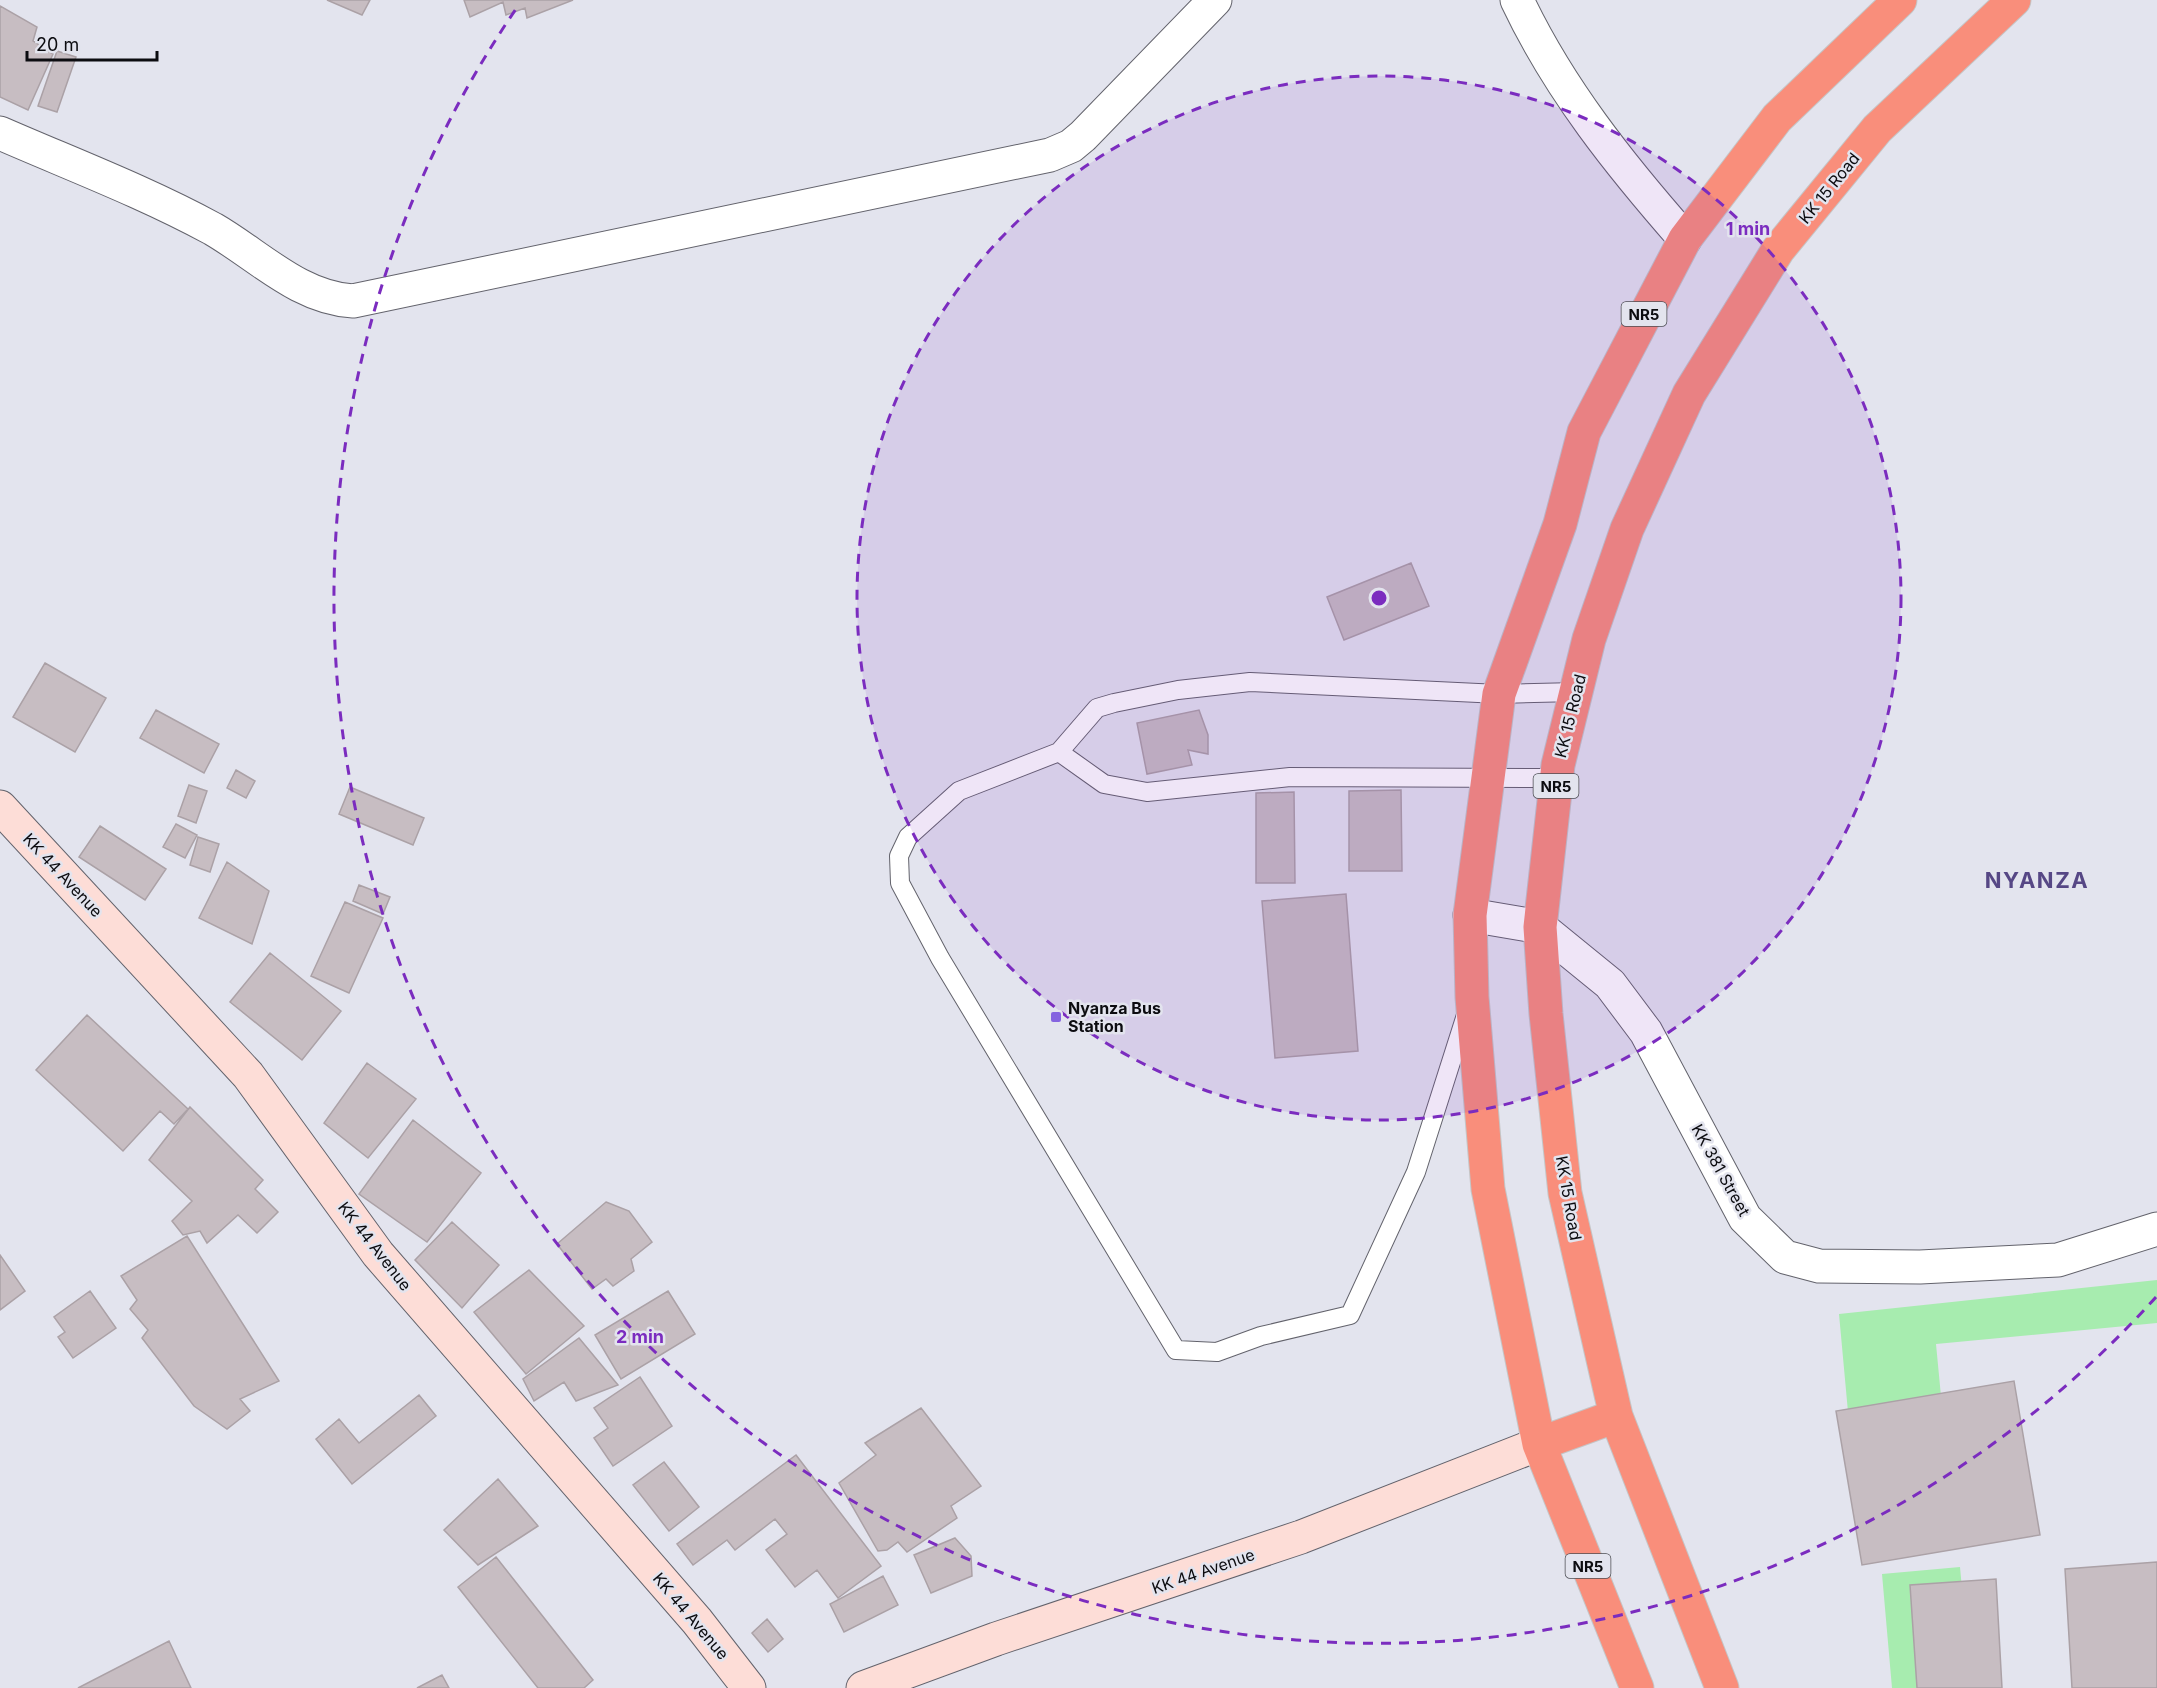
<svg xmlns="http://www.w3.org/2000/svg" width="2157" height="1688" viewBox="0 0 2157 1688" font-family="Inter,sans-serif">
  <style>
    .green { fill: #a7ecaf }
    .building { fill: #c7bdc2; stroke: #aba1a6; stroke-width: 1.5 }
    .lines { fill: none; stroke-linecap: round; stroke-linejoin: round }
    .lane-casing { stroke: #63636c; stroke-width: 20 }
    .street-casing { stroke: #63636c; stroke-width: 35 }
    .secondary-casing { stroke: #63636c; stroke-width: 35 }
    .highway-casing { stroke: #c5c5c6; stroke-width: 35 }
    .lane { stroke: #fff; stroke-width: 18 }
    .street { stroke: #fff; stroke-width: 33 }
    .secondary { stroke: #fdddd7; stroke-width: 33 }
    .highway { stroke: #f98e7b; stroke-width: 33 }
    .ring { fill: none; stroke: #7b2cbf; stroke-width: 3; stroke-dasharray: 10 8 }
    .poi-dot { fill: #8564e0; stroke: #e3e4ee; stroke-width: 2 }
    .labels { text-anchor: middle; dominant-baseline: central; stroke-width: 5; stroke-linejoin: round; paint-order: stroke }
    .shield { fill: #e3e4ee; stroke: #4c4d53; stroke-width: 1.5 }
    .shield-label { font-size: 15px; font-weight: bold; fill: #0c0c10 }
    .street-label { font-size: 16px; fill: #0c0c10; stroke: #e3e4ee }
    .poi-label { font-size: 16px; font-weight: bold; fill: #0c0c10; stroke: #e3e4ee; text-anchor: start }
    .district-label { font-size: 22px; font-weight: bold; letter-spacing: 1.5px; fill: #564785; stroke: #e3e4ee }
    .centre { fill: #7b2cbf; stroke: #e3e4ee; stroke-width: 3 }
    .ring-label { font-size: 18px; text-anchor: middle; font-weight: bold; fill: #7b2cbf; stroke: #e3e4ee; stroke-width: 5; stroke-linejoin: round; paint-order: stroke }
  </style>
  <rect width="100%" height="100%" fill="#e3e4ee"/>
  <!-- green -->
  <path class="green" d="M2157,1280V1323L1936,1344L1951,1501L1857,1510L1839,1314Z
    M1960,1567L1971,1688H1892L1882,1574Z"/>
  <!-- building -->
  <path class="building" d="M327,0H370L362,15Z
    M464,0H573L527,18L525,8L506,15L503,2L470,17Z
    M0,6L37,27L33,41L53,54L28,110L0,97Z
    M57,51L76,57L57,112L38,106Z
    M1411,563L1429,606L1344,640L1327,597Z
    M45,663L106,698L75,752L13,717Z
    M156,710L219,744L204,773L140,738Z
    M1199,710L1208,735V754L1188,750L1192,765L1147,774L1137,723Z
    M236,770L255,781L246,798L227,788Z
    M189,785L207,791L196,823L178,816Z
    M350,787L424,818L413,845L339,814Z
    M1401,790L1402,871H1349V791Z
    M1294,792L1295,883H1256V793Z
    M176,824L197,835L185,858L163,847Z
    M100,826L166,869L145,900L79,857Z
    M198,837L219,844L210,872L190,865Z
    M227,862L269,891L252,944L199,918Z
    M359,885L390,897L383,914L353,901Z
    M1346,894L1358,1051L1275,1058L1262,901Z
    M345,902L383,918L349,993L311,976Z
    M270,953L341,1011L302,1060L230,1002Z
    M87,1015L188,1109L174,1124L160,1111L123,1151L36,1070Z
    M367,1063L416,1099L368,1158L324,1123Z
    M190,1107L263,1180L255,1189L278,1212L257,1233L238,1215L207,1243L200,1231L183,1235L172,1221L192,1201L149,1160Z
    M413,1120L481,1173L427,1242L359,1194Z
    M606,1202L629,1211L652,1242L631,1259L634,1271L613,1286L606,1279L592,1289L557,1244Z
    M452,1222L499,1265L462,1308L415,1260Z
    M187,1236L279,1381L240,1399L250,1411L227,1429L194,1406L142,1338L148,1330L130,1309L137,1300L121,1276Z
    M0,1255L25,1291L0,1310Z
    M529,1270L584,1326L526,1374L474,1312Z
    M90,1291L116,1328L73,1358L58,1337L65,1332L54,1317Z
    M668,1291L695,1334L621,1379L595,1335Z
    M579,1338L618,1385L576,1401L564,1382L534,1401L523,1379Z
    M640,1377L672,1426L613,1466L594,1438L608,1428L594,1408Z
    M2014,1381L2040,1535L1862,1565L1836,1411Z
    M419,1395L436,1416L352,1484L316,1439L339,1419L359,1443Z
    M921,1408L981,1486L951,1506L957,1518L907,1552L898,1542L887,1550L878,1551L839,1483L876,1455L865,1443Z
    M796,1455L881,1566L838,1598L817,1570L795,1587L766,1550L787,1534L775,1519L735,1550L727,1540L693,1565L677,1544Z
    M664,1462L699,1507L669,1531L633,1485Z
    M498,1479L538,1526L478,1565L444,1530Z
    M955,1538L971,1556L972,1576L931,1593L914,1555Z
    M496,1557L593,1680L584,1688H538L458,1587Z
    M2157,1562V1688H2072L2065,1569Z
    M883,1576L898,1605L844,1632L830,1604Z
    M1996,1579L2002,1688H1917L1910,1585Z
    M767,1619L783,1639L768,1652L752,1633Z
    M169,1641L191,1688H78Z
    M442,1675L449,1688H417Z"/>
  <g class="lines">
    <!-- lane casing -->
    <g class="lane-casing">
      <path id="lane" d="M1059,752L1104,784L1147,792L1290,777L1557,778
        M1466,1015L1416,1172L1350,1315L1261,1336L1217,1352L1176,1350L940,958L900,883L899,856L908,837L959,791L1059,752L1097,708L1114,703L1178,690L1250,682L1499,694L1576,692"/>
    </g>
    <!-- street casing -->
    <g class="street-casing">
      <path id="street" d="M1517,0C1559,89 1620,165 1685,239
        M0,133C71,164 145,192 213,229C258,255 299,298 353,301L1050,155L1071,146L1083,136L1215,0
        M1470,915L1540,927L1610,984L1646,1032L1745,1218L1785,1257L1819,1266L1920,1267L2058,1260L2157,1229"/>
    </g>
    <!-- secondary casing -->
    <g class="secondary-casing">
      <path id="secondary" d="M0,807L248,1075L378,1254L697,1621L749,1688
        M863,1688L996,1639L1301,1537L1539,1444"/>
    </g>
    <!-- highway casing -->
    <g class="highway-casing">
      <path id="highway" d="M1539,1444L1616,1416
        M1637,1688L1539,1444L1488,1189L1472,997L1470,915L1499,694L1560,524L1584,432L1685,239L1777,118L1900,0
        M1722,1688L1616,1416L1565,1193L1546,1014L1540,927L1558,765L1589,639L1627,529L1689,394L1778,250L1877,129L2014,0"/>
    </g>
    <!-- lane -->
    <use href="#lane" class="lane"/>
    <!-- street -->
    <use href="#street" class="street"/>
    <!-- secondary -->
    <use href="#secondary" class="secondary"/>
    <!-- highway -->
    <use href="#highway" class="highway"/>
  </g>
  <!-- distance rings -->
  <circle cx="1379" cy="598" r="522" fill="#7b2cbf" fill-opacity=".12"/>
  <g class="ring">
    <circle cx="1379" cy="598" r="522"/>
    <path d="M2156 1297A1045 1045 0 0 1 518 6"/>
  </g>
  <!-- markers -->
  <rect class="poi-dot" x="1050" y="1011" width="12" height="12" rx="3"/>
  <g class="labels">
    <!-- shield labels -->
    <g class="shield">
      <rect x="1621.5" y="302" width="45" height="24" rx="4.5"/>
      <rect x="1533.5" y="774" width="45" height="24" rx="4.5"/>
      <rect x="1565.5" y="1554" width="45" height="24" rx="4.5"/>
    </g>
    <g class="shield-label">
      <text x="1644" y="314">NR5</text>
      <text x="1556" y="786">NR5</text>
      <text x="1588" y="1566">NR5</text>
    </g>
    <!-- street labels -->
    <g class="street-label">
      <text transform="translate(1829 188) rotate(-51)">KK 15 Road</text>
      <text transform="translate(1570 716) rotate(-76)">KK 15 Road</text>
      <text transform="translate(63 875) rotate(47)">KK 44 Avenue</text>
      <text transform="translate(1721 1170) rotate(61)">KK 381 Street</text>
      <text transform="translate(1569 1198) rotate(80)">KK 15 Road</text>
      <text transform="translate(375 1246) rotate(52)">KK 44 Avenue</text>
      <text transform="translate(1203 1571) rotate(-19)">KK 44 Avenue</text>
      <text transform="translate(691 1616) rotate(50)">KK 44 Avenue</text>
    </g>
    <!-- poi labels -->
    <g class="poi-label">
      <text x="1068" y="1008">Nyanza Bus<tspan x="1068" dy="18">Station</tspan></text>
    </g>
    <!-- district labels -->
    <g class="district-label">
      <text x="2037" y="880">NYANZA</text>
    </g>
  </g>
  <circle cx="1379" cy="598" r="9" class="centre"/>
  <g class="ring-label">
    <text x="1748" y="235">1 min</text>
    <text x="640" y="1343">2 min</text>
  </g>
  <!-- scale -->
  <path d="M27 51v9h130v-9" fill="none" stroke="#0c0c10" stroke-width="3"/>
  <text x="36" y="51" font-size="18" fill="#0c0c10" stroke="#e3e4ee" stroke-width="4.5" paint-order="stroke">20 m</text>
</svg>
